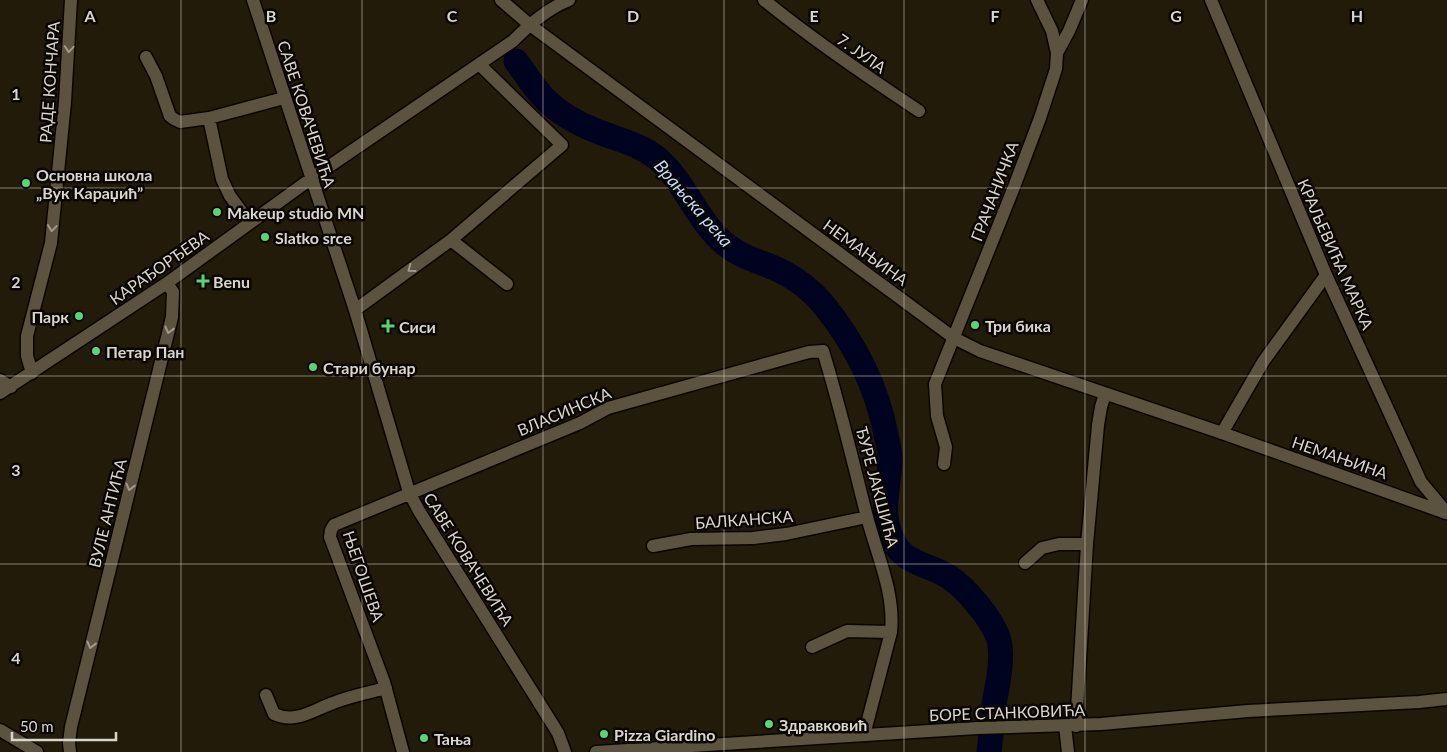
<svg xmlns="http://www.w3.org/2000/svg" width="1447" height="752" viewBox="0 0 1447 752" font-family="Lato,sans-serif">
  <style>
    .lines { fill: none; stroke-linecap: round; stroke-linejoin: round }
    .river { stroke: #000320; stroke-width: 25 }
    .street-casing { stroke: #0b0500; stroke-width: 15 }
    .secondary-casing { stroke: #0b0500; stroke-width: 15 }
    .street { stroke: #5b5240; stroke-width: 12 }
    .secondary { stroke: #5b5240; stroke-width: 12 }
    .oneway { stroke: #a19a8c }
    .grid { fill: none; stroke: #dad5cb; stroke-width: 1; stroke-opacity: 0.55 }
    .poi-dot { fill: #57d570; stroke: #090602; stroke-width: 2 }
    .labels { text-anchor: middle; dominant-baseline: central; stroke-width: 5; stroke-linejoin: round; paint-order: stroke }
    .street-label { font-size: 16px; fill: #dad5cb; stroke: #090602 }
    .poi-label { font-size: 16px; font-weight: bold; fill: #dad5cb; stroke: #090602; text-anchor: start }
    .water-label { font-size: 18px; font-style: italic; fill: #c1d8ff; stroke: #090602 }
    .grid-label { font-size: 16px; text-anchor: middle; font-weight: bold; fill: #dad5cb; stroke: #090602; stroke-width: 5; stroke-linejoin: round; paint-order: stroke }
  </style>
  <rect width="100%" height="100%" fill="#221b0a"/>
  <g class="lines">
    <!-- river -->
    <path class="river" d="M516,61C525,73 533,87 544,98C556,111 576,123 594,130C615,139 638,143 657,158C685,182 698,222 725,244C743,259 764,262 783,272C798,280 812,291 823,304C854,342 877,387 886,435C888,443 890,451 890,458C890,489 877,513 895,544C906,564 931,565 949,577C966,588 991,618 998,637C1005,657 996,690 993,711C992,724 991,738 989,752"/>
    <!-- street casing -->
    <g class="street-casing">
      <path id="street" d="M253,0L355,310L409,492L419,511L558,733L565,752
        M764,0C813,40 866,76 919,111
        M1057,53L1069,31L1082,0
        M146,57L156,76L170,116L174,119L180,122L209,118L284,98
        M209,118L222,179L230,196L250,223
        M451,240L507,284
        M355,310L451,240L562,145L479,64
        M32,373L27,356V336L51,243L65,102L71,0
        M0,380L11,387
        M0,393L167,283L312,178L513,41C530,24 547,9 569,0
        M1222,433L1263,362L1326,275
        M944,464L946,447L937,416L935,384L1014,187L1040,118L1056,69L1057,53L1052,31L1037,0
        M653,546L691,539L753,538L786,534L867,517
        M1025,563L1042,548L1059,544H1087
        M812,647L847,631L891,632
        M266,695L274,714C296,724 313,710 333,703C350,696 368,693 386,688
        M1065,726L1068,752
        M1076,726L1087,544L1098,425L1101,407L1105,394
        M0,730L37,752
        M70,752L69,743L71,727L172,317L173,292L167,283
        M403,752L384,682L330,537L331,530L334,525L580,423L608,408L809,352L823,351C840,406 853,462 867,517C877,555 895,593 891,632L864,735"/>
    </g>
    <!-- secondary casing -->
    <g class="secondary-casing">
      <path id="secondary" d="M501,0L530,25L954,338L980,351L1222,433L1446,513
        M1211,0L1326,275L1390,414L1421,482L1446,512
        M596,752L977,728L1101,724L1248,711L1419,702L1447,699"/>
    </g>
    <!-- street -->
    <use href="#street" class="street"/>
    <!-- secondary -->
    <use href="#secondary" class="secondary"/>
  </g>
  <!-- one-way arrows -->
  <defs><path id="oneway-chevron" d="M-2-3.5L2.5 0L-2 3.5" fill="none" stroke-width="1.6" stroke-linecap="round" stroke-linejoin="round" transform="scale(1.25)"/></defs>
  <g class="oneway">
    <use href="#oneway-chevron" transform="translate(69 49) rotate(94)"/>
    <use href="#oneway-chevron" transform="translate(52 228) rotate(96)"/>
    <use href="#oneway-chevron" transform="translate(411 269) rotate(144)"/>
    <use href="#oneway-chevron" transform="translate(169 330) rotate(104)"/>
    <use href="#oneway-chevron" transform="translate(130 487) rotate(104)"/>
    <use href="#oneway-chevron" transform="translate(91 645) rotate(104)"/>
  </g>
  <!-- grid -->
  <path class="grid" d="M181,0V752M362,0V752M543,0V752M724,0V752M904,0V752M1085,0V752M1266,0V752M0,188H1447M0,376H1447M0,564H1447"/>
  <!-- markers -->
  <g class="poi-dot">
    <circle cx="26" cy="183" r="5"/>
    <circle cx="217" cy="212" r="5"/>
    <circle cx="265" cy="237" r="5"/>
    <path d="M200.5 273.5h5v5h5v5h-5v5h-5v-5h-5v-5h5z"/>
    <circle cx="79" cy="316" r="5"/>
    <circle cx="975" cy="325" r="5"/>
    <path d="M385.5 318.5h5v5h5v5h-5v5h-5v-5h-5v-5h5z"/>
    <circle cx="96" cy="351" r="5"/>
    <circle cx="313" cy="367" r="5"/>
    <circle cx="769" cy="724" r="5"/>
    <circle cx="604" cy="734" r="5"/>
    <circle cx="424" cy="738" r="5"/>
  </g>
  <g class="labels">
    <!-- street labels -->
    <g class="street-label">
      <text transform="translate(862 53) rotate(35)">7. ЈУЛА</text>
      <text transform="translate(49 82) rotate(-86)">РАДЕ КОНЧАРА</text>
      <text transform="translate(307 114) rotate(72)">САВЕ КОВАЧЕВИЋА</text>
      <text transform="translate(994 191) rotate(-69)">ГРАЧАНИЧКА</text>
      <text transform="translate(866 252) rotate(36)">НЕМАЊИНА</text>
      <text transform="translate(1336 254) rotate(66)">КРАЉЕВИЋА МАРКА</text>
      <text transform="translate(159 267) rotate(-35)">КАРАЂОРЂЕВА</text>
      <text transform="translate(564 411) rotate(-23)">ВЛАСИНСКА</text>
      <text transform="translate(1340 457) rotate(19)">НЕМАЊИНА</text>
      <text transform="translate(878 487) rotate(75)">ЂУРЕ ЈАКШИЋА</text>
      <text transform="translate(107 513) rotate(-76)">ВУЛЕ АНТИЋА</text>
      <text transform="translate(744 519) rotate(-4)">БАЛКАНСКА</text>
      <text transform="translate(469 559) rotate(58)">САВЕ КОВАЧЕВИЋА</text>
      <text transform="translate(364 576) rotate(71)">ЊЕГОШЕВА</text>
      <text transform="translate(1007 712) rotate(-2)">БОРЕ СТАНКОВИЋА</text>
    </g>
    <!-- poi labels -->
    <g class="poi-label">
      <text x="36" y="174">Основна школа<tspan x="36" dy="18">„Вук Караџић”</tspan></text>
      <text x="227" y="212">Makeup studio MN</text>
      <text x="275" y="237">Slatko srce</text>
      <text x="213" y="281">Benu</text>
      <text x="69" y="316" text-anchor="end">Парк</text>
      <text x="985" y="325">Три бика</text>
      <text x="399" y="326">Сиси</text>
      <text x="106" y="351">Петар Пан</text>
      <text x="323" y="367">Стари бунар</text>
      <text x="779" y="724">Здравковић</text>
      <text x="614" y="734">Pizza Giardino</text>
      <text x="434" y="738">Тања</text>
    </g>
    <!-- water labels -->
    <g class="water-label">
      <text transform="translate(694 203) rotate(49)">Врањска река</text>
    </g>
  </g>
  <g class="grid-label">
    <text x="90" y="22">A</text>
    <text x="271" y="22">B</text>
    <text x="452" y="22">C</text>
    <text x="633" y="22">D</text>
    <text x="814" y="22">E</text>
    <text x="995" y="22">F</text>
    <text x="1176" y="22">G</text>
    <text x="1357" y="22">H</text>
    <text x="16" y="100">1</text>
    <text x="16" y="288">2</text>
    <text x="16" y="476">3</text>
    <text x="16" y="664">4</text>
  </g>
  <!-- scale -->
  <path d="M12 732v8h104v-8" fill="none" stroke="#dad5cb" stroke-width="2.5"/>
  <text x="20" y="732" font-size="15" fill="#dad5cb" stroke="#090602" stroke-width="4" paint-order="stroke">50 m</text>
</svg>
